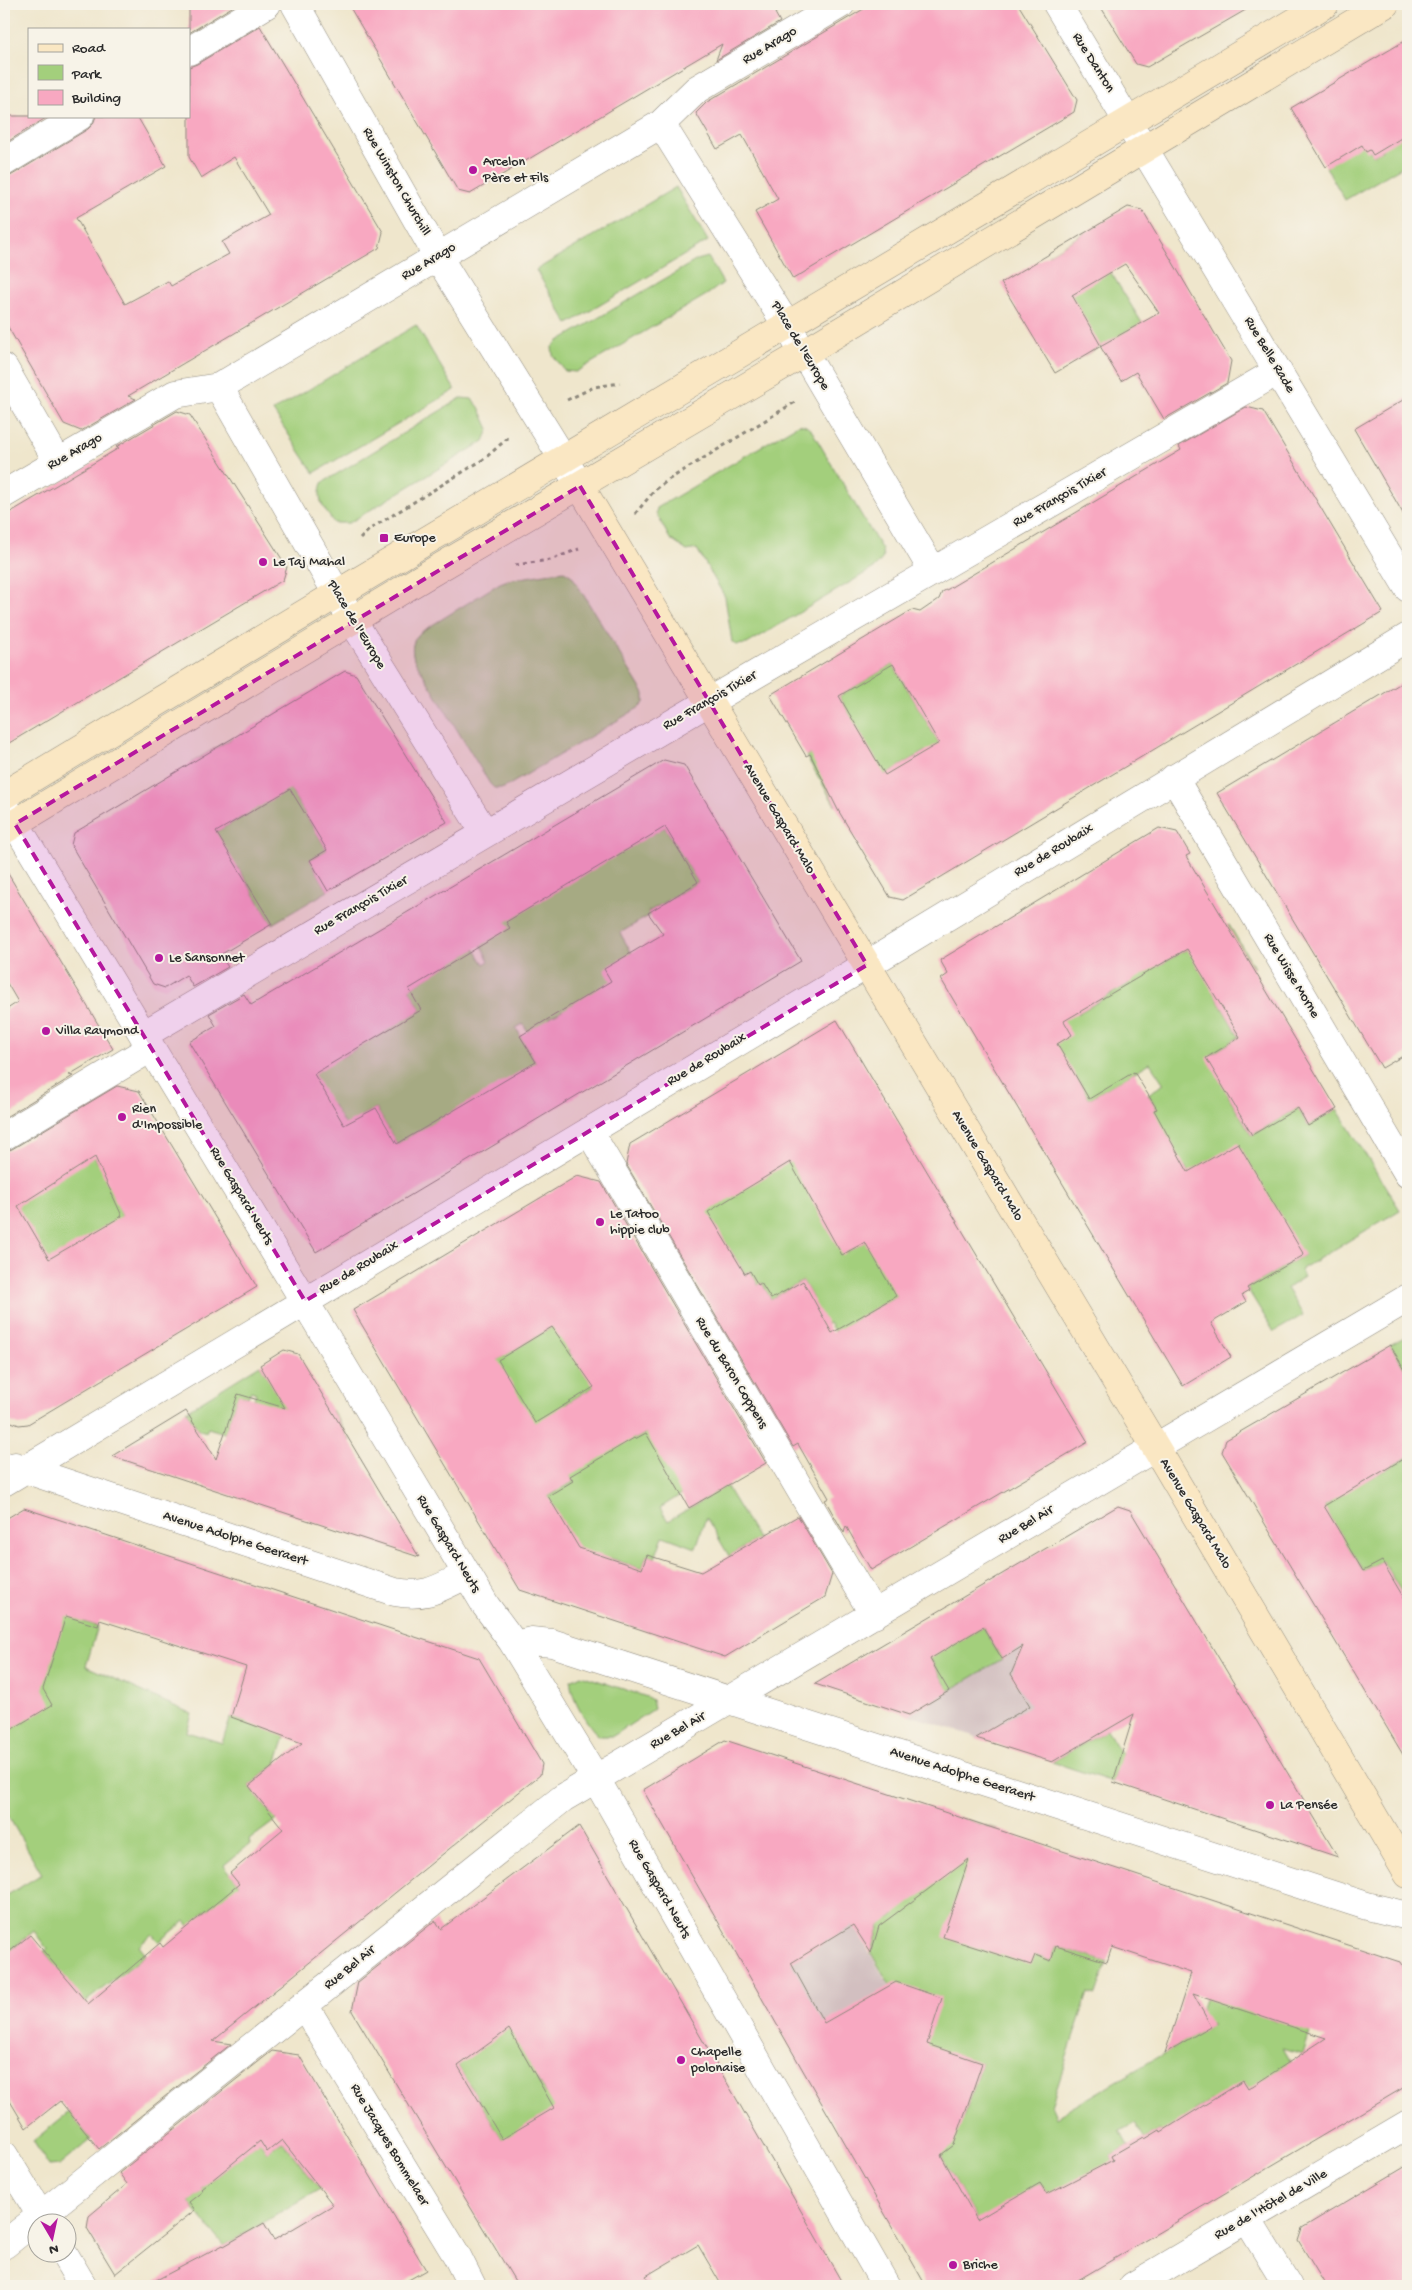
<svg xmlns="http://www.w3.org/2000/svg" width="1412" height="2290" viewBox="0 0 1412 2290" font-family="'Gochi Hand',sans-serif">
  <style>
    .industrial { fill: #d2bfc0 }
    .green { fill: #a3cf7c; stroke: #677d54 }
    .building { fill: #f8a8c1; fill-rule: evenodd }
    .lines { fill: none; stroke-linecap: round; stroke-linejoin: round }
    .street-casing { stroke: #8d887c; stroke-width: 29 }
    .secondary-casing { stroke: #8d887c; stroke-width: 29 }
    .path { stroke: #8d887c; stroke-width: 3; stroke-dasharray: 4 4; stroke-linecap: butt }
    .street { stroke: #fff; stroke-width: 28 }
    .secondary { stroke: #fae7c3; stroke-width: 28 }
    .marked { fill: #b5179e; fill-opacity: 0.2; stroke: #b5179e; stroke-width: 4; stroke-dasharray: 10 6; stroke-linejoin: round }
    .poi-dot { fill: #b5179e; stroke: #f7f3e8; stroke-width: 2 }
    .labels { text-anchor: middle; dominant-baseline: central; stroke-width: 4; stroke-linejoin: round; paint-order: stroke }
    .street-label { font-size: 14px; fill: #2b2b2b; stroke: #f7f3e8 }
    .poi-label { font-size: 14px; fill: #2b2b2b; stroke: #f7f3e8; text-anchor: start }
  </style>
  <rect width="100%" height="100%" fill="#f7f3e8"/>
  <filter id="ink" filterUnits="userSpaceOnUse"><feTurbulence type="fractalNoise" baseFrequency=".02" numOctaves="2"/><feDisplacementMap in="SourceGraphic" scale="10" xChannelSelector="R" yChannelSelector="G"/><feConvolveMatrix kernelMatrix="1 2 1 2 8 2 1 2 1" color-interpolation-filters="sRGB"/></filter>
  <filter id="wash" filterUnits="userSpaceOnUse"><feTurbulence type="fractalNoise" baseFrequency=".0096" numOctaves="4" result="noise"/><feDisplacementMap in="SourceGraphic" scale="20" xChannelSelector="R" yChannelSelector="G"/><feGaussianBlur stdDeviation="1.12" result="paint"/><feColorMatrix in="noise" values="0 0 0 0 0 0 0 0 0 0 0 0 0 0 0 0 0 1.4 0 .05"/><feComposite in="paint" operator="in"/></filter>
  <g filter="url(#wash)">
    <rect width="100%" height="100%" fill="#efe6cc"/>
    <!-- industrial -->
    <path class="industrial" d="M1043,1550L1125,1687L983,1739L909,1715L983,1627L964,1596Z
      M853,1924L889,1986L824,2023L788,1961Z"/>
    <!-- green -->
    <path class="green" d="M1405,103L1408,108V163L1345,200L1326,167L1358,137L1373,155L1383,149Z
      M676,187L708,241L568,324L536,270Z
      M1086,232L1142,323L1071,363L1048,323V255Z
      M708,257L723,283L708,294L576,372L565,371L553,355L552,347L557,342L697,260Z
      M416,325L455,390L314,473L273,411Z
      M461,398L472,399L479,407L489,429L484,441L349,523H334C324,508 316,501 322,483Z
      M799,424L806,426L812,431L882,550L883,558L874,568L747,644L736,645L732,642L725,597L697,549L687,551L670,539L656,513L657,508Z
      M564,571L572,576L644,694V703L640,707L504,788H494L490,784L414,659C411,648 412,640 421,632L500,583L508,580Z
      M893,664L957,774L925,751L835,805L806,756L856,726L839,696Z
      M232,738L244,758L264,746L327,850L310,860L328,891L272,924L239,869L207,837L246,815L205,785L191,763Z
      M665,827L698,882L648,912L650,915L620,933L654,991L612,982L579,1035L563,1010L550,1017L554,1024L531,1038L523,1024L516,1028L537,1064L397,1144L376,1108L361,1116L366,1162L333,1105L306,1122L275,1055L341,1058L356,1049L352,1042L373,1038L389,1029L385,1023L405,1019L421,1010L409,989L474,948L484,964L489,961L481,945L503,917Z
      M1229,925L1254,967L1213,992L1239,1037L1212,1054L1229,1097L1252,1135L1298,1108L1308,1126L1337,1109L1400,1210L1300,1270L1304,1277L1287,1288L1303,1315L1274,1332L1247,1288L1304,1255L1188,1172L1185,1166L1180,1170L1098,1145L1157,1109L1148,1094L1164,1084L1150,1063L1089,1099L1076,1077L1048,1049L1060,1015L1072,1008L1077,1014L1129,984L1112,955L1158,966Z
      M771,1119L847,1252L892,1226L903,1292L835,1332L829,1323L785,1349L813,1299L803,1281L771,1299L762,1283L758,1285L750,1271L745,1274L682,1172Z
      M63,1128L108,1149L95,1158L110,1183L122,1216L82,1333L13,1198Z
      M598,1299L568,1351L572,1356L585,1349L630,1365L567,1403L635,1439L656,1427L699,1483L660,1508L668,1521L726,1486L758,1539L729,1556L706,1517L696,1548L663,1536L655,1558L647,1555L642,1569L613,1559L586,1560L578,1547L560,1558L533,1506L573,1482L563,1464L456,1385Z
      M1408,1335V1375L1390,1345Z
      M260,1365L300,1430L332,1410L350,1441L311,1464L244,1432L256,1393L251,1391L248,1397L238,1395L226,1430L228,1434L208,1428L206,1432L198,1429L186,1411Z
      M1408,1457V1602L1382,1561L1363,1571L1324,1507L1333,1501L1325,1485L1365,1481Z
      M92,1600L84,1622L98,1626L86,1666L192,1714L187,1732L222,1743L231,1717L248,1723L295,1707L276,1764L249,1786L276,1820L249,1840L250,1844L224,1865L251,1899L214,1905L201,1915L231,1952L223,1966L185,1921L159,1942L152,1934L139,1946L146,1955L84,2003L44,1951L47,1949L34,1931L4,1956V1897L42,1874L7,1814L4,1816V1734L15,1727L4,1707V1694L27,1679L28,1607Z
      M983,1627L1002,1659L949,1691L930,1658Z
      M581,1675L647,1697L652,1700L654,1709L613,1736H600C589,1730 568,1692 571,1680Z
      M1107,1730L1123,1757L1119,1773H1116L1113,1782L1052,1762Z
      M958,1817L997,1829L974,1901L1035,1955L1051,1961L1056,1946L1107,1962L1096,1995L1088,1993L1051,2105L1056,2117L1212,2025L1198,2020L1207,1993L1277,2022L1283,2003L1314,2020L1303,2054L1283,2048L1301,2080L1260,2110L1243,2081L1228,2131L1211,2101L1194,2111L1211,2140L1172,2149L1160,2130L1145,2139L1135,2123L1120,2131L1128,2146L1111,2156L1117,2167L1048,2195L1040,2183L1025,2192L987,2238L941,2155L965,2114L982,2063H936L871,1953L883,1915L891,1918L895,1914L900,1898L916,1877L937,1883Z
      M526,2004L542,2076L537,2079L545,2093L570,2079L602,2135L502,2139L458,2066Z
      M69,2112L91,2139L60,2165L49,2166L33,2141Z
      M259,2141L267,2152L282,2141L320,2189L224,2246L189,2202L202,2191L201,2189Z"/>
    <g id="blocks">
      <!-- building -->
      <path class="building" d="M189,4H237L189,33Z
        M348,4H791L775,13L780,22L716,60L722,44L470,194L458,191Z
        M872,4H1018L1077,100L1074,112L793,279L755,212L778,199L742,135L717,149L696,113L707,102Z
        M1099,4H1256L1147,67L1136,64Z
        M260,26L383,232L379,248L128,396L136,399L81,431L64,424L4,320V178L12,175L88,129L93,124L96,116H137L166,166L76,218L125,304L168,281L171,286L229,254L222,242L269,215L234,157L201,178L189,157V67L197,64Z
        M1408,39V134L1373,155L1370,150L1366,152L1362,145L1326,167L1291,108Z
        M4,116H49L4,144Z
        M1128,207L1142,210L1231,361L1227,383L1164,419L1136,372L1121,381L1100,346L1159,313L1125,264L1072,295L1101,346L1055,373L1001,283Z
        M1408,397V522L1354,429Z
        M1246,407L1263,411L1383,612L903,900L890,897L838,810L810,754L806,756L770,695L912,610L920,612L939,599L942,592L948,589L1181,450L1179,446ZM893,664L939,743L885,775L839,696Z
        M177,411L190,415L287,567L283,580L4,746V516L119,448L116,447Z
        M345,671L356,675L447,822L328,891L310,860L327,850L290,789L216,832L272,924L220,955L228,967L193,987L186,975L165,988L153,984L71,845L74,833Z
        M1408,679V1053L1382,1068L1217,793Z
        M664,760L684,765L801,961L316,1252L189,1042L216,1026L209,1014L244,994L251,1005ZM665,827L698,882L648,913L663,934L604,969L611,981L520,1036L536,1062L397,1144L376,1108L344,1125L314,1074L421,1010L409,989L510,928L506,922Z
        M1159,828L1177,832L1190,854L1186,856L1337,1109L1308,1126L1298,1108L1252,1135L1206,1058L1240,1037L1187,949L1064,1021L1072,1035L1057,1044L1089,1099L1134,1072L1157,1109L1154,1110L1188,1172L1238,1143L1304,1255L1247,1288L1249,1291L1242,1295L1246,1302L1211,1323L1231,1357L1183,1386L941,979L948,974L940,960Z
        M4,867L113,1049L69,1075L73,1076L4,1118V1011L18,1002L4,978Z
        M837,1020L1088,1442L871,1570L846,1526L844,1533L825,1500L829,1498L798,1444L793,1447L626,1164L630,1144ZM790,1162L842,1255L865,1242L896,1296L832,1333L803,1281L771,1299L761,1283L758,1285L750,1271L745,1274L708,1212Z
        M117,1086L139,1091L257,1287L28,1424L19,1425L4,1419V1152L12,1149ZM95,1157L122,1216L49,1259L18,1206Z
        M577,1176L601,1182L766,1463L689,1508L646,1433L635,1439L634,1438L570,1476L573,1481L548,1496L579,1548L642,1569L647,1555L701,1572L798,1516L832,1574L825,1597L725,1657L520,1590L353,1310ZM552,1327L594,1387L535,1423L498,1360Z
        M1390,1345L1408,1375V1456L1324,1506L1363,1571L1382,1561L1408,1605V1763L1222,1452L1226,1440Z
        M284,1350L298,1354L419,1557L112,1456L186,1411L216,1459L238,1394L285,1408L260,1365Z
        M1118,1506L1130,1510L1338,1857L1113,1782L1134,1714L1052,1762L976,1738L1030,1706L1011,1674L1023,1646L1002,1659L983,1627L930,1659L949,1691L909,1715L815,1684Z
        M24,1508L479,1658L542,1764L540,1775L213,2041L231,2044L99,2149L60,2101L26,2128L4,2091V1956L30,1935L88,2004L160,1943L163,1947L239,1884L230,1873L283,1829L249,1786L302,1743L231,1717L246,1667L100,1620L98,1626L66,1616L43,1689L52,1705L4,1734V1520Z
        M725,1740L1400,1962L1408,1976V2085L1068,2286H926L643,1790ZM969,1859L943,1937L1031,1965L1035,1955L1051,1961L1056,1946L1107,1962L1112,1947L1191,1973L1165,2053L1211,2026L1193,1994L1326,2038L1248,2089L1243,2081L1161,2132L1160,2130L1145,2139L1144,2137L1111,2156L1113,2160L1047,2194L1040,2183L977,2220L941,2155L954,2145L982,2063L927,2044L942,1998L896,1982L824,2023L791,1963L853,1925L871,1953L879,1926Z
        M579,1826L789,2190L844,2286H722L698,2245L646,2276L652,2286H518L352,2011L358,1982L431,1924L436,1921L441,1929ZM509,2029L554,2108L502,2139L458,2066Z
        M272,2051L299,2055L426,2270L398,2286H145L223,2245L224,2246L264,2223L274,2240L333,2205L282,2140L267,2152L260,2141L201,2189L203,2191L189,2202L195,2210L115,2274L87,2228L89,2216L127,2184L119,2173Z
        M1408,2165V2286H1326L1298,2240L1302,2228Z"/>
    </g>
  </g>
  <g filter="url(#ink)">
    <use href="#blocks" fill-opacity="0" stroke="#8d887c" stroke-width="1"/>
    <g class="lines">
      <!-- street casing -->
      <g class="street-casing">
        <path id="street" d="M295,4L438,257L580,486
          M1057,4L1408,588
          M189,51L267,4
          M661,124L804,353L933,571
          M4,162L80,116
          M4,368L58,462
          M219,387L352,620L485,833
          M4,494L175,394L219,387L661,124L697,89L841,4
          M1174,778L1408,1174
          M4,805L317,1322L486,1606L512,1641L596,1779L886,2286
          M143,1035L758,673L1278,371
          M589,1131L874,1615
          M4,1136L151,1048
          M15,1466L395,1592C427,1598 439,1588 466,1575
          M4,1482L905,942L1408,637
          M515,1645L531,1641L552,1643L1367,1906L1408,1916
          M304,2005L457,2256L472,2286
          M4,2155L45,2222
          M1247,2219L1288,2286
          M4,2245L563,1798L1408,1298
          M63,2252L83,2286
          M1133,2286L1408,2124"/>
      </g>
      <!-- secondary casing -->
      <g class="secondary-casing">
        <path id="secondary" d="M580,486L1156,1448L1408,1874
          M4,795L337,594L1325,4
          M4,830L422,578L804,353L1385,4"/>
      </g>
      <!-- path -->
      <path class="path" d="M567,400L594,387L620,383
        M635,514L654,491L668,480L795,402
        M360,539L370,529L484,459L509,437
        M515,565L550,560L579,549"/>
      <!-- street -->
      <use href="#street" class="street"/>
      <!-- secondary -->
      <use href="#secondary" class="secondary"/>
    </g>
  </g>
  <!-- marked area -->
  <path class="marked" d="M580,486L867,965L305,1301L15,824Z"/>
  <!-- markers -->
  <g class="poi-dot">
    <circle cx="473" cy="170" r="5"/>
    <rect x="379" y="533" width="10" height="10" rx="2.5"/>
    <circle cx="263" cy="562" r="5"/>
    <circle cx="159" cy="958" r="5"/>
    <circle cx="46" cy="1031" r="5"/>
    <circle cx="122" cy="1117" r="5"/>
    <circle cx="600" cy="1222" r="5"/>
    <circle cx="1270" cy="1805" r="5"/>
    <circle cx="681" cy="2060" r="5"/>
    <circle cx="953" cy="2265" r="5"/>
  </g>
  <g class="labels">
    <!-- street labels -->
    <g class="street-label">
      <text transform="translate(770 46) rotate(-31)">Rue Arago</text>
      <text transform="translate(1093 63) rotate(58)">Rue Danton</text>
      <text transform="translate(396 182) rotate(60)">Rue Winston Churchill</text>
      <text transform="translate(429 262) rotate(-31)">Rue Arago</text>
      <text transform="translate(800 346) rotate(59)">Place de l'Europe</text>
      <text transform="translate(1269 355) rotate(59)">Rue Belle Rade</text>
      <text transform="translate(75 452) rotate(-30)">Rue Arago</text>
      <text transform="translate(1060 498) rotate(-30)">Rue François Tixier</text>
      <text transform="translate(356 625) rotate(59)">Place de l'Europe</text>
      <text transform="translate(710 701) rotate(-30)">Rue François Tixier</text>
      <text transform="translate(779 819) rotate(59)">Avenue Gaspard Malo</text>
      <text transform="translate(1054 851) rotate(-31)">Rue de Roubaix</text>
      <text transform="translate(361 906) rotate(-30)">Rue François Tixier</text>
      <text transform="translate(1291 976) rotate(59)">Rue Wisse Morne</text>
      <text transform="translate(707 1060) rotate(-31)">Rue de Roubaix</text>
      <text transform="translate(987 1166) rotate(59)">Avenue Gaspard Malo</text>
      <text transform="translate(241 1196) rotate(59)">Rue Gaspard Neuts</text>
      <text transform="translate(359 1268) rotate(-31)">Rue de Roubaix</text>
      <text transform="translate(731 1373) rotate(59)">Rue du Baron Coppens</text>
      <text transform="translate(1195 1514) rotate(59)">Avenue Gaspard Malo</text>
      <text transform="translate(1026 1525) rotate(-31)">Rue Bel Air</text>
      <text transform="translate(235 1539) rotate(18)">Avenue Adolphe Geeraert</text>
      <text transform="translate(448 1544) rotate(59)">Rue Gaspard Neuts</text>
      <text transform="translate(678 1731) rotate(-30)">Rue Bel Air</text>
      <text transform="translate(962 1775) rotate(18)">Avenue Adolphe Geeraert</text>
      <text transform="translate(659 1889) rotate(60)">Rue Gaspard Neuts</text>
      <text transform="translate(350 1968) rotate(-39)">Rue Bel Air</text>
      <text transform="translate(389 2145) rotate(59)">Rue Jacques Bommelaer</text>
      <text transform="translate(1271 2205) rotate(-30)">Rue de l'Hôtel de Ville</text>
    </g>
    <!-- poi labels -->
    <g class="poi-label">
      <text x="483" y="162">Arcelon<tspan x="483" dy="16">Père et Fils</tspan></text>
      <text x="394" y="538">Europe</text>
      <text x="273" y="562">Le Taj Mahal</text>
      <text x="169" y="958">Le Sansonnet</text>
      <text x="56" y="1031">Villa Raymond</text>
      <text x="132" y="1109">Rien<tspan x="132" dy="16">d'Impossible</tspan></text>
      <text x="610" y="1214">Le Tatoo<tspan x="610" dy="16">hippie club</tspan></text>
      <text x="1280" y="1805">La Pensée</text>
      <text x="691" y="2052">Chapelle<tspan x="691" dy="16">polonaise</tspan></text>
      <text x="963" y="2265">Briche</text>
    </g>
  </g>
  <!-- margin -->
  <rect width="1412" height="2290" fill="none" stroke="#f7f3e8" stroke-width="20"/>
  <!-- legend -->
  <rect x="28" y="28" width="162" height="90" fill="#f7f3e8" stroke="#a5a39c"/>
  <rect x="38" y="44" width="25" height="8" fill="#fae7c3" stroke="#a5a39c"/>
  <text x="72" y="52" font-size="15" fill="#2b2b2b">Road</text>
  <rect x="38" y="65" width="25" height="15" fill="#a3cf7c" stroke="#a5a39c"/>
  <text x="72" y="78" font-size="15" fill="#2b2b2b">Park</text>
  <rect x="38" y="90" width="25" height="15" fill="#f8a8c1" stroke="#a5a39c"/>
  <text x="72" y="102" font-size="15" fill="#2b2b2b">Building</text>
  <!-- north arrow -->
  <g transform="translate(52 2238) rotate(171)"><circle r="24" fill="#f7f3e8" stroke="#a5a39c"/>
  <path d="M0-4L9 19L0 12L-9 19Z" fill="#b5179e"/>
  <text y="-8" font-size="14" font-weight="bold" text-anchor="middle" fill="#2b2b2b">N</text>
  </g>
</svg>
